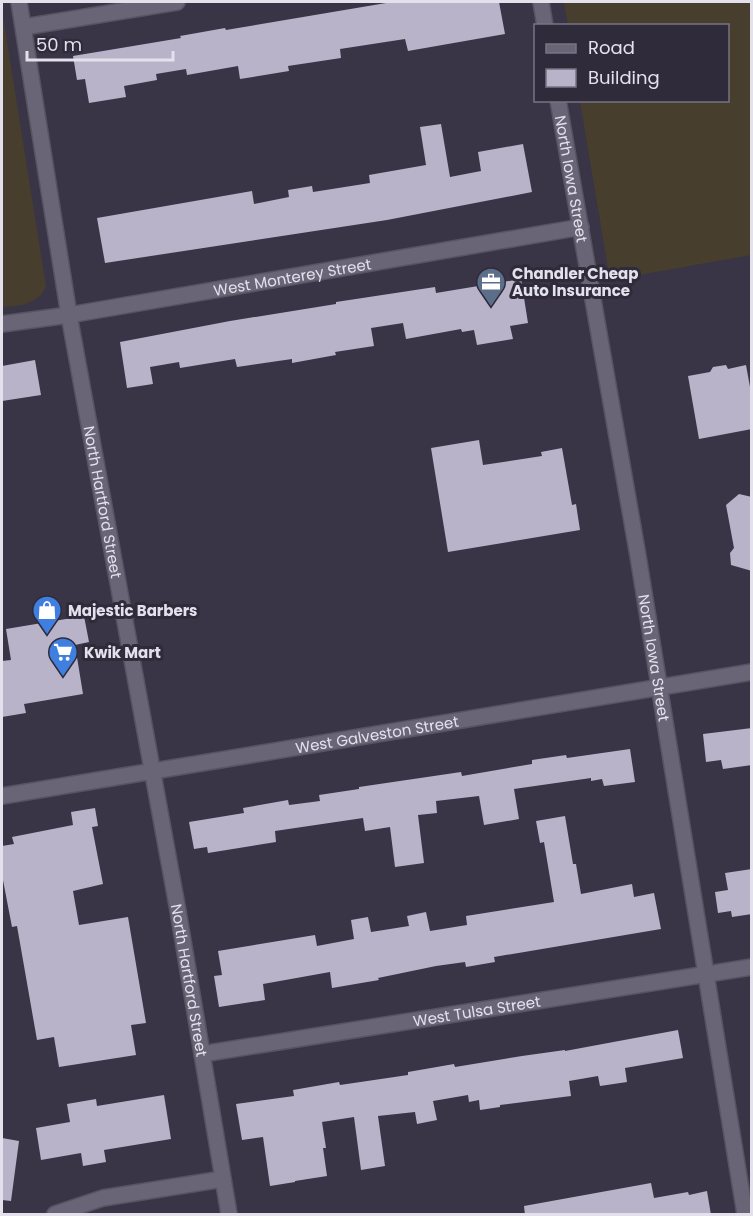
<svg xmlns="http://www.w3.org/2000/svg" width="753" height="1216" viewBox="0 0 753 1216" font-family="Poppins,sans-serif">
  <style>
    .education { fill: #483e2e }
    .building { fill: #b8b3c8 }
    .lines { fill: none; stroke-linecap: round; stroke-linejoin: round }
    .minor-casing { stroke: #575362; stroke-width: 18 }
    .minor { stroke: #696577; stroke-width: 15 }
    .labels { text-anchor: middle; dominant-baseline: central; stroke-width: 6; stroke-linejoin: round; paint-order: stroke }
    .street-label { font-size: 15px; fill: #e3e1ec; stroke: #2f2b3b }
    .poi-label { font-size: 15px; font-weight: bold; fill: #e3e1ec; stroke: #2f2b3b; text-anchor: start }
  </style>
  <rect width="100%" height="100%" fill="#393546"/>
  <!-- education -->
  <path class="education" d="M564,2H751V255L610,280L580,101L728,100V26L568,25Z
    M2,10L46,287L41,295L33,301L23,305L2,307Z"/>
  <!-- building -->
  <path class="building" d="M392,2H499L505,34L408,51L405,39L340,49L341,58L288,66L289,71L240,79L238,66L187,75L186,69L156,74L157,80L124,86L126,97L89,103L85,79L77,80L73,56L181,38L180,36L225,28L226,30Z
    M441,124L450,177L481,171L478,152L523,144L532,192L387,220L105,263L97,218L252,191L254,204L289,197L288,190L312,186L313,192L370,183L369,175L426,165L420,127Z
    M521,279L528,323L510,326L513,339L477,345L474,330L462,332L461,329L406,339L403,323L371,328L374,346L335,352L336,355L292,363V359L237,367L235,359L180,368L179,362L150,367L153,384L127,388L120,342L230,321L336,304V302L435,287L436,293Z
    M35,360L41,395L2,401V366Z
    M726,365L728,369L746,365L752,398V429L699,439L688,376L710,372L713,367Z
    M479,440L483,465L542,456L541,452L562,448L572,505L576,504L580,530L448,552L431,448Z
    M739,494L752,497V571L731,565L730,553L734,548L726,505Z
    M84,616L89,642L75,645L83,694L24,704L26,713L2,717V661L11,660L6,629Z
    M752,728V765L723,769L721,760L706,762L703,734Z
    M630,749L635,782L604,786L602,779L591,781V778L514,789L519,819L484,825L479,796L436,801L437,813L418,815L424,863L395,867L390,827L365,831L363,818L275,831L276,842L208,853L207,847L194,849L189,822L244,813L243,808L288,800L289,805L320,801L319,795L359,789V787L461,772L462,776L532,764V760L566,755L567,758Z
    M95,808L98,826L92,827L103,884L73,891L79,925L128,917L146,1023L131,1025L136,1055L59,1067L54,1037L37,1040L17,926L12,927L2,875V846L14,844L12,837L73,825L71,812Z
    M565,816L573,864H576L581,894L632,884L634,897L654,893L661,929L494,957L495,962L466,967L465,962L436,966L378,978L379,980L332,988L330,972L263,984L265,1000L219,1007L214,976L222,975L218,951L315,935L317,946L354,939L351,920L368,917L371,932L409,926L407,916L426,912L430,931L467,925L466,916L554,902L544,842L540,843L536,821Z
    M752,869V914L732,917L731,911L718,913L715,892L728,890L725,873Z
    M678,1030L683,1058L625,1068L627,1082L600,1086L598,1076L569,1081L571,1096L500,1105V1107L480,1110L479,1100L469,1102L468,1095L433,1101L437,1120L417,1124L415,1112L378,1116L385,1166L361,1170L354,1117L322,1122L326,1148H323L327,1176L295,1181V1182L270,1186L263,1137L242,1140L236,1104L294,1096L293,1090L339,1082L340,1085L408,1075V1072L454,1064L455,1067L522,1056L565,1050V1051Z
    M164,1095L171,1139L104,1150L106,1162L83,1166L81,1153L41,1160L36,1128L70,1122L67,1104L96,1099L97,1106Z
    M2,1138L19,1141L11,1201L2,1200Z
    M651,1183L654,1198L688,1192L689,1195L707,1191L711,1215H525L524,1206Z"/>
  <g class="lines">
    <!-- minor casing -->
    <g class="minor-casing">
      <g id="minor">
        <path id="s1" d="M19,2L69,315L178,911L229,1214"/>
        <path d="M541,2L545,26"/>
        <path d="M24,27L177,2"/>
        <path id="s2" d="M558,100L638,556L745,1214"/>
        <path id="s3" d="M2,324L69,315L581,227"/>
        <path id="s4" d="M2,796L752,672"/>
        <path id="s5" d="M202,1054L752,967"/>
        <path d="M55,1214L103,1198L223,1179"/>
      </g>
    </g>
    <!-- minor -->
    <use href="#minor" class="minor"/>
  </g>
  <!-- icons -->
  <defs>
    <g id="office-pin" transform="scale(1.5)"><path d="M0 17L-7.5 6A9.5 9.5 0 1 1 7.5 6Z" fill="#5c6f8a" stroke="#2f2b3b"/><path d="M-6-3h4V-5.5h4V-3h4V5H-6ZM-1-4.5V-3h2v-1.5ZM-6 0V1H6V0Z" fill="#fff"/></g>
    <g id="shop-pin" transform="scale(1.5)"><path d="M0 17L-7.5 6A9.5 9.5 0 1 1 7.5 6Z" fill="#3f7fe0" stroke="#2f2b3b"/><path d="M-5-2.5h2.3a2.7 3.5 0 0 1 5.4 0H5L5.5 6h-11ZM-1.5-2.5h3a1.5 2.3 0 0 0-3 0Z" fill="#fff"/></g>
    <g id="supermarket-pin" transform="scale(1.5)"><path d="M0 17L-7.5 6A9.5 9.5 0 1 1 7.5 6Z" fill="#3f7fe0" stroke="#2f2b3b"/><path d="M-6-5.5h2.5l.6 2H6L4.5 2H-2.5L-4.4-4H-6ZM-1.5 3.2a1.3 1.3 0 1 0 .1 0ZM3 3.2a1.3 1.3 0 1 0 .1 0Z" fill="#fff"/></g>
  </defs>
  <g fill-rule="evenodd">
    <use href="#office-pin" x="491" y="282"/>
    <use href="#shop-pin" x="47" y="610"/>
    <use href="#supermarket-pin" x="63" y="652"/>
  </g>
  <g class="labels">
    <!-- street labels -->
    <g class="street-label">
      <text stroke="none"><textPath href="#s2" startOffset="80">North Iowa Street</textPath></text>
      <text stroke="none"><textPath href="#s3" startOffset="294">West Monterey Street</textPath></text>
      <text stroke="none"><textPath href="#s1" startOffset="507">North Hartford Street</textPath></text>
      <text stroke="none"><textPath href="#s2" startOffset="566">North Iowa Street</textPath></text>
      <text stroke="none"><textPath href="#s4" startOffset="380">West Galveston Street</textPath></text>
      <text stroke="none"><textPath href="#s1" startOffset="993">North Hartford Street</textPath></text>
      <text stroke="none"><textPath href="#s5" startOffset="278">West Tulsa Street</textPath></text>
    </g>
    <!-- poi labels -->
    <g class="poi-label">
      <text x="512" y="273">Chandler Cheap<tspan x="512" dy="17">Auto Insurance</tspan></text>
      <text x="68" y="610">Majestic Barbers</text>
      <text x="84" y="652">Kwik Mart</text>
    </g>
  </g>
  <!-- border -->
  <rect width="753" height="1216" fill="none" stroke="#e3e1ec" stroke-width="6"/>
  <!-- legend -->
  <rect x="534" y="24" width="195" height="78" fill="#2f2b3b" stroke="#777482" stroke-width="1.5"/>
  <rect x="546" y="44" width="30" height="9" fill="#696577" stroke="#777482" stroke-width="1.5"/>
  <text x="588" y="54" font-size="18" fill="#e3e1ec">Road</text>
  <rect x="546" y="69" width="30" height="18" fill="#b8b3c8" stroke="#777482" stroke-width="1.5"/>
  <text x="588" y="84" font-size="18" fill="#e3e1ec">Building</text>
  <!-- scale -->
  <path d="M27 51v9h146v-9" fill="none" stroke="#e3e1ec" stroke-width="3"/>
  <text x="36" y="51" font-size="18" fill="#e3e1ec" stroke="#2f2b3b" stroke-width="4.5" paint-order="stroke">50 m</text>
</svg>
